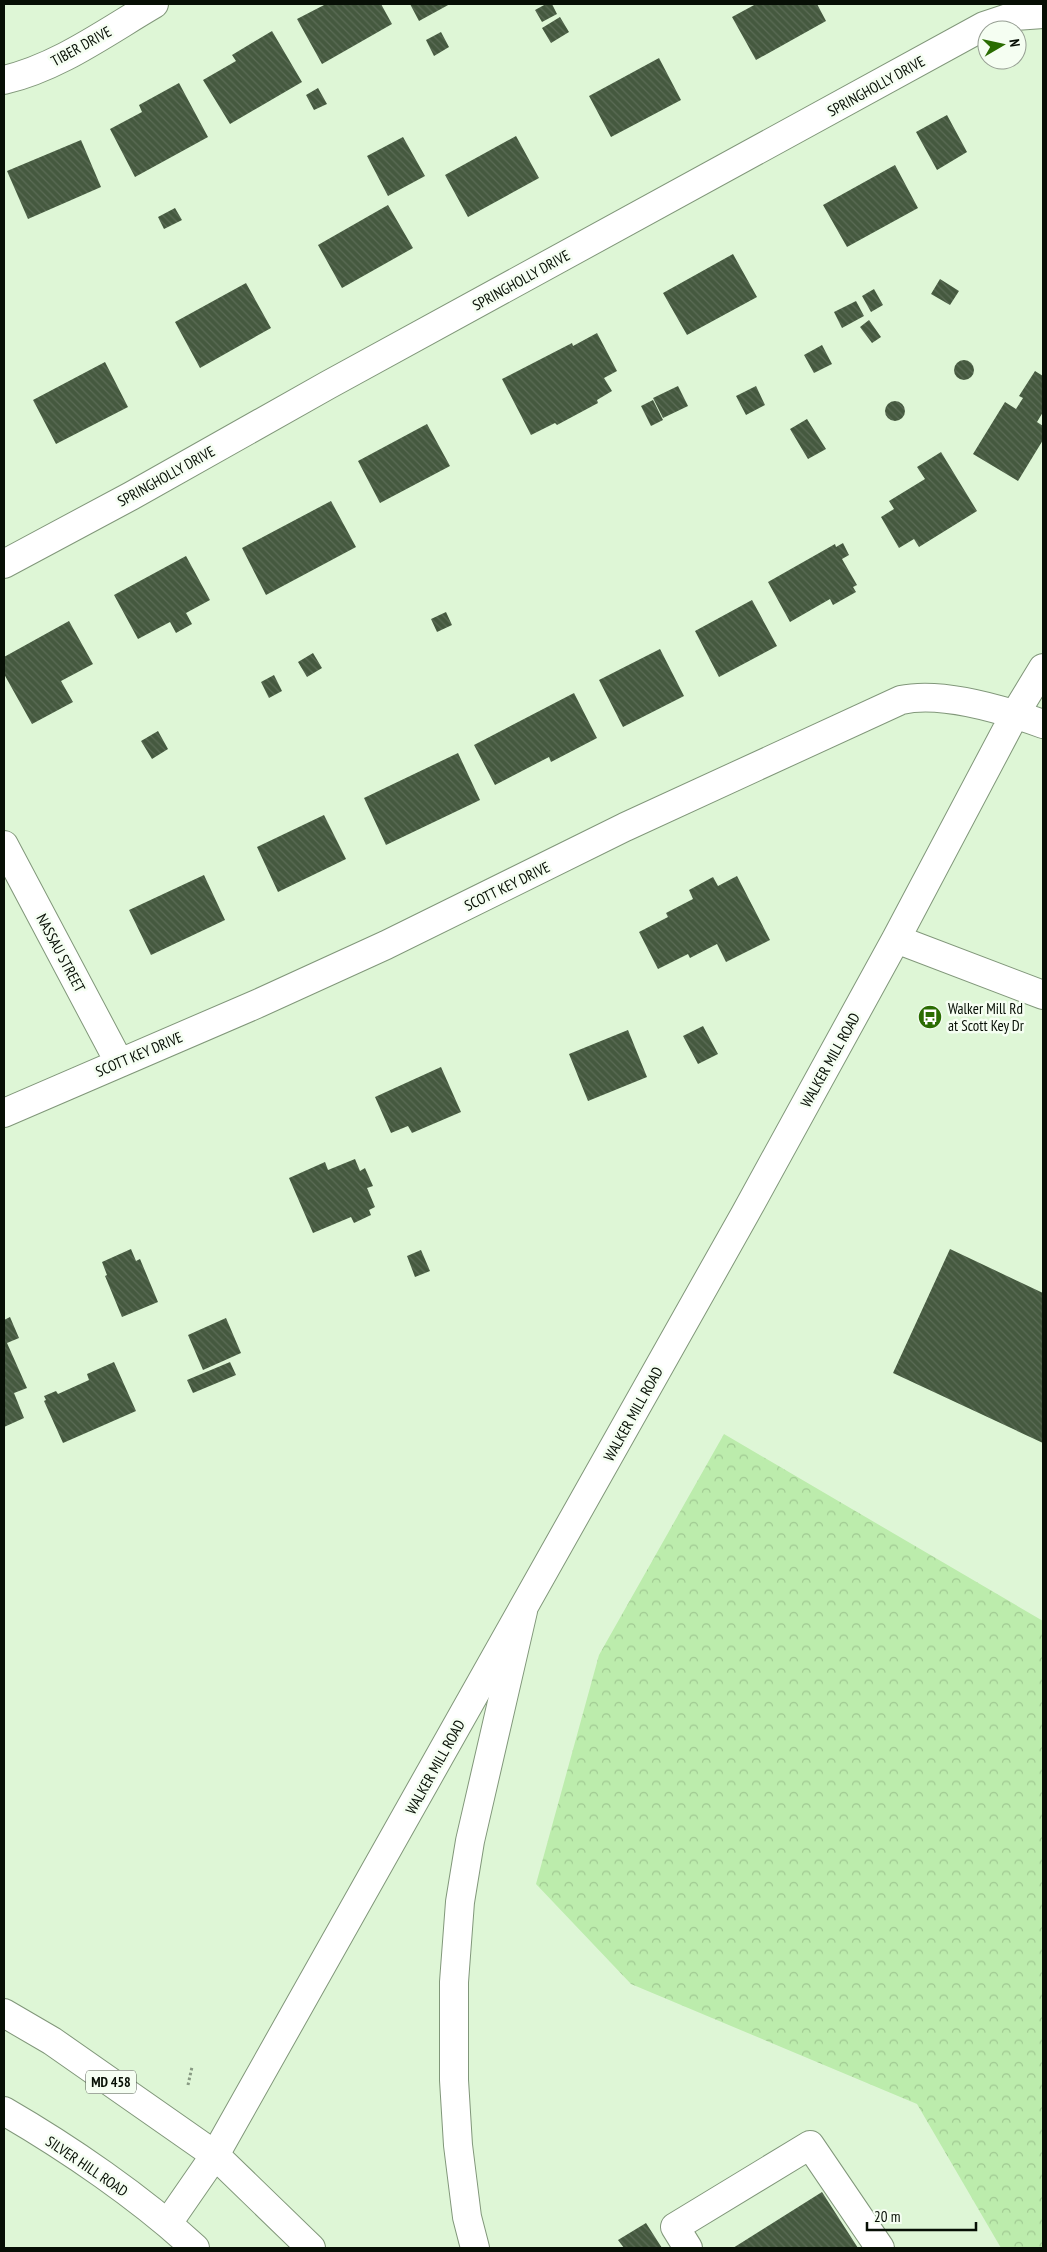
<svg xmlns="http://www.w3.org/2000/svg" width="1047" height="2252" viewBox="0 0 1047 2252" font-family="'PT Sans Narrow',sans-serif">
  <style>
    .forest { fill: url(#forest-crowns) }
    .building { fill: url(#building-back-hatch) }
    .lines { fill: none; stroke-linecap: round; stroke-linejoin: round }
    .minor-casing { stroke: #81977a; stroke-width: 30 }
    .major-casing { stroke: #81977a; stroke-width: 30 }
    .path { stroke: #889a83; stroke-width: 3; stroke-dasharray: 2.5 2.5; stroke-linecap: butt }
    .minor { stroke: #fff; stroke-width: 28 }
    .major { stroke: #fff; stroke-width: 28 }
    .labels { text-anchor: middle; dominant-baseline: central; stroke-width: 5; stroke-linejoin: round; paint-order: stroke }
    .shield { fill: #f5fef2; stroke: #4e574c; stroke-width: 1 }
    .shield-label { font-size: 14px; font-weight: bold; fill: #070f05 }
    .street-label { font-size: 15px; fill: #070f05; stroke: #f5fef2 }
    .poi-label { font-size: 15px; fill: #070f05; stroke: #f5fef2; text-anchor: start }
  </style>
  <defs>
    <pattern id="forest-crowns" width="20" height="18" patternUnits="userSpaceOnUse" patternTransform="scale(1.25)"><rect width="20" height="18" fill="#bcecac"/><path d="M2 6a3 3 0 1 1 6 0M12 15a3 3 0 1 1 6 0" fill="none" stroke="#a0c992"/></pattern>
    <pattern id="building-back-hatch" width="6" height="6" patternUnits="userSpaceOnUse" patternTransform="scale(1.25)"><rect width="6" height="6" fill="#45593f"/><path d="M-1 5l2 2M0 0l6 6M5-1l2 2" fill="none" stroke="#5b6c56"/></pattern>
  </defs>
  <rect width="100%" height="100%" fill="#def6d6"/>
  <!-- forest -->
  <path class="forest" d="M724,1434L1043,1621V2248H1001L917,2104L631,1984L536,1884L599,1655Z"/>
  <!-- building -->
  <path class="building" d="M326,4H381L392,24L322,64L297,19Z
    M410,4H450L419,21Z
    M546,4H552L557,14L542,22L535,10Z
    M756,4H817L826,21L756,60L732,17Z
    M560,17L569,32L551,43L542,28Z
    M272,31L302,82L230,124L203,80L236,61L232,55Z
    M441,32L449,47L434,56L426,40Z
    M659,58L681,100L611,137L589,96Z
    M179,83L208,137L135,177L110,129L142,112L139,105Z
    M318,88L327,104L314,110L306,95Z
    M947,115L967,152L937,170L916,132Z
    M516,136L539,178L468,217L445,175Z
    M403,137L425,176L388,196L367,156Z
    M81,140L101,187L28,219L7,171Z
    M895,165L918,208L847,247L823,205Z
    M388,205L413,248L342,288L318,245Z
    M175,208L182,220L164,229L158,217Z
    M733,254L757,297L687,335L663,293Z
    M940,279L959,291L950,305L931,294Z
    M246,283L271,328L200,368L175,322Z
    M874,289L883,305L871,312L862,296Z
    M856,301L864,316L842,328L834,312Z
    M869,320L881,337L872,343L860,327Z
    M597,333L617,371L604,378L612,391L597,400L598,403L557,425L555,423L531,435L502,379L572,343L573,346Z
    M822,345L832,364L814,373L804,355Z
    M954 370a10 10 0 1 1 20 0a10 10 0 1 1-20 0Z
    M105,362L128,407L56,444L33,400Z
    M1035,371L1043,376V412L1037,422L1043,426V440L1018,481L973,454L1005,402L1016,409L1023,398L1019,396Z
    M678,386L688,406L663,418L653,398Z
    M756,386L765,405L746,415L736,396Z
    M653,400L663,420L651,426L641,406Z
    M885 411a10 10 0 1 1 20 0a10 10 0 1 1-20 0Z
    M807,419L826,449L808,459L790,429Z
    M427,424L450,466L380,503L358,461Z
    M941,452L977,511L919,547L914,539L899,548L881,517L894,509L889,501L925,479L917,467Z
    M331,501L356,547L266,595L242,548Z
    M843,543L849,555L842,559L857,585L853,587L856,592L833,605L830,599L790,622L768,582L835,544L836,547Z
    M186,556L210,600L186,613L192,624L176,633L170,622L138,639L114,595Z
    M752,600L777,646L719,677L695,631Z
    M446,612L452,625L437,632L431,619Z
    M69,621L93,664L61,681L73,702L32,724L4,674V657Z
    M660,649L684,696L623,727L599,680Z
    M313,653L322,668L307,677L298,662Z
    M274,675L282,691L269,698L261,682Z
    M574,693L597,738L551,762L549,757L495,785L474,745Z
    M158,731L168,749L152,759L141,741Z
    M458,753L480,800L386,845L364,798Z
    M324,815L346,859L278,892L257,847Z
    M204,875L225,920L151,955L129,910Z
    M737,876L770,940L726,962L717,944L690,958L688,954L658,969L639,932L668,917L666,913L693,899L689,890L713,877L718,886Z
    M703,1026L718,1054L698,1064L683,1036Z
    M628,1030L647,1077L588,1101L569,1054Z
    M441,1067L461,1112L412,1133L408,1126L391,1133L375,1097Z
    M355,1159L360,1171L365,1168L373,1186L367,1188L375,1207L369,1210L371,1215L354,1223L351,1217L313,1233L289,1178L325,1162L328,1170Z
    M131,1249L136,1261L140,1259L158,1302L122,1317L105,1276L107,1275L102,1262Z
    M950,1249L1043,1293V1443L893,1373Z
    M421,1250L430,1271L415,1277L407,1256Z
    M10,1317L19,1338L7,1343L27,1388L14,1393L24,1418L4,1427V1320Z
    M226,1318L241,1353L203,1370L188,1335Z
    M114,1362L136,1411L63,1443L44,1401L46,1400L44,1396L56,1391L58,1394L89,1380L87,1374Z
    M230,1362L236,1375L193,1393L187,1380Z
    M822,2192L858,2248H733Z
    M646,2223L662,2248H624L618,2240Z"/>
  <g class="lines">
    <!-- minor casing -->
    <g class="minor-casing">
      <path id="minor" d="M4,80C59,67 106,32 154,4
        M4,564L131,496L328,385L984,26L1014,16L1043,14
        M4,845L119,1062
        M896,939L1043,995
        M4,1113L259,1003L386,945L625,827L901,700C942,691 1004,710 1043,724
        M168,2223L215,2155L745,1214L896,939L1015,714L1043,668
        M688,2248L675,2227L810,2145L880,2248"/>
    </g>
    <!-- major casing -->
    <g class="major-casing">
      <path id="major" d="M4,2013L52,2041L215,2155L311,2248
        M4,2111C68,2148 141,2198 195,2248
        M475,2248L467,2217L458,2145L454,2080V1982L460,1902L470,1841L523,1611"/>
    </g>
    <!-- path -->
    <path class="path" d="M188,2085L192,2067"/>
    <!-- minor -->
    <use href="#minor" class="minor"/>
    <!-- major -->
    <use href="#major" class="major"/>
  </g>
  <!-- icons -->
  <defs>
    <g id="bus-disc" transform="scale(1.25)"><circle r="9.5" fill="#2a6c02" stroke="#f5fef2"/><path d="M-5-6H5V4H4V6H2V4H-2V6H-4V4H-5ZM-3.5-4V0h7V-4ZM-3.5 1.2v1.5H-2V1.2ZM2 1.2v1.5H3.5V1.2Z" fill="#fff"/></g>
  </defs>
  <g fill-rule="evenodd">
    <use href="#bus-disc" x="930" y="1017"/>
  </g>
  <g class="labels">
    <!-- shield labels -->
    <rect class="shield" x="86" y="2070.5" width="50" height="23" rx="4"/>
    <g class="shield-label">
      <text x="111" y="2082">MD 458</text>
    </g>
    <!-- street labels -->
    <g class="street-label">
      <text transform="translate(81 46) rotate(-29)">TIBER DRIVE</text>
      <text transform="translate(876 86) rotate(-29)">SPRINGHOLLY DRIVE</text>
      <text transform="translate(521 280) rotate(-29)">SPRINGHOLLY DRIVE</text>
      <text transform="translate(166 476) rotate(-29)">SPRINGHOLLY DRIVE</text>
      <text transform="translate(507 886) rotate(-26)">SCOTT KEY DRIVE</text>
      <text transform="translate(61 953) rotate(62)">NASSAU STREET</text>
      <text transform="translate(139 1054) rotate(-23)">SCOTT KEY DRIVE</text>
      <text transform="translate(830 1060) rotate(-61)">WALKER MILL ROAD</text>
      <text transform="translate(633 1414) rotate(-61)">WALKER MILL ROAD</text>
      <text transform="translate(435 1767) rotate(-61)">WALKER MILL ROAD</text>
      <text transform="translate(87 2166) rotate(34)">SILVER HILL ROAD</text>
    </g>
    <!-- poi labels -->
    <g class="poi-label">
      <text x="948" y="1008">Walker Mill Rd<tspan x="948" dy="17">at Scott Key Dr</tspan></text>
    </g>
  </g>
  <!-- border -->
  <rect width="1047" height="2252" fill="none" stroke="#070f05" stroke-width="10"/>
  <!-- north arrow -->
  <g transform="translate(1002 45) rotate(81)"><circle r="24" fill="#f5fef2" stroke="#969e93"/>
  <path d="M0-4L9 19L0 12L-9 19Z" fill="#2a6c02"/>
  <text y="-8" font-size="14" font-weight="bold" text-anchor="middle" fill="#070f05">N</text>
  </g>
  <!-- scale -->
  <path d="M867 2222v8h109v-8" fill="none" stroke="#070f05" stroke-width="2.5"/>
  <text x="874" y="2222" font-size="15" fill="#070f05" stroke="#f5fef2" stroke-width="4" paint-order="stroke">20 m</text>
</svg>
